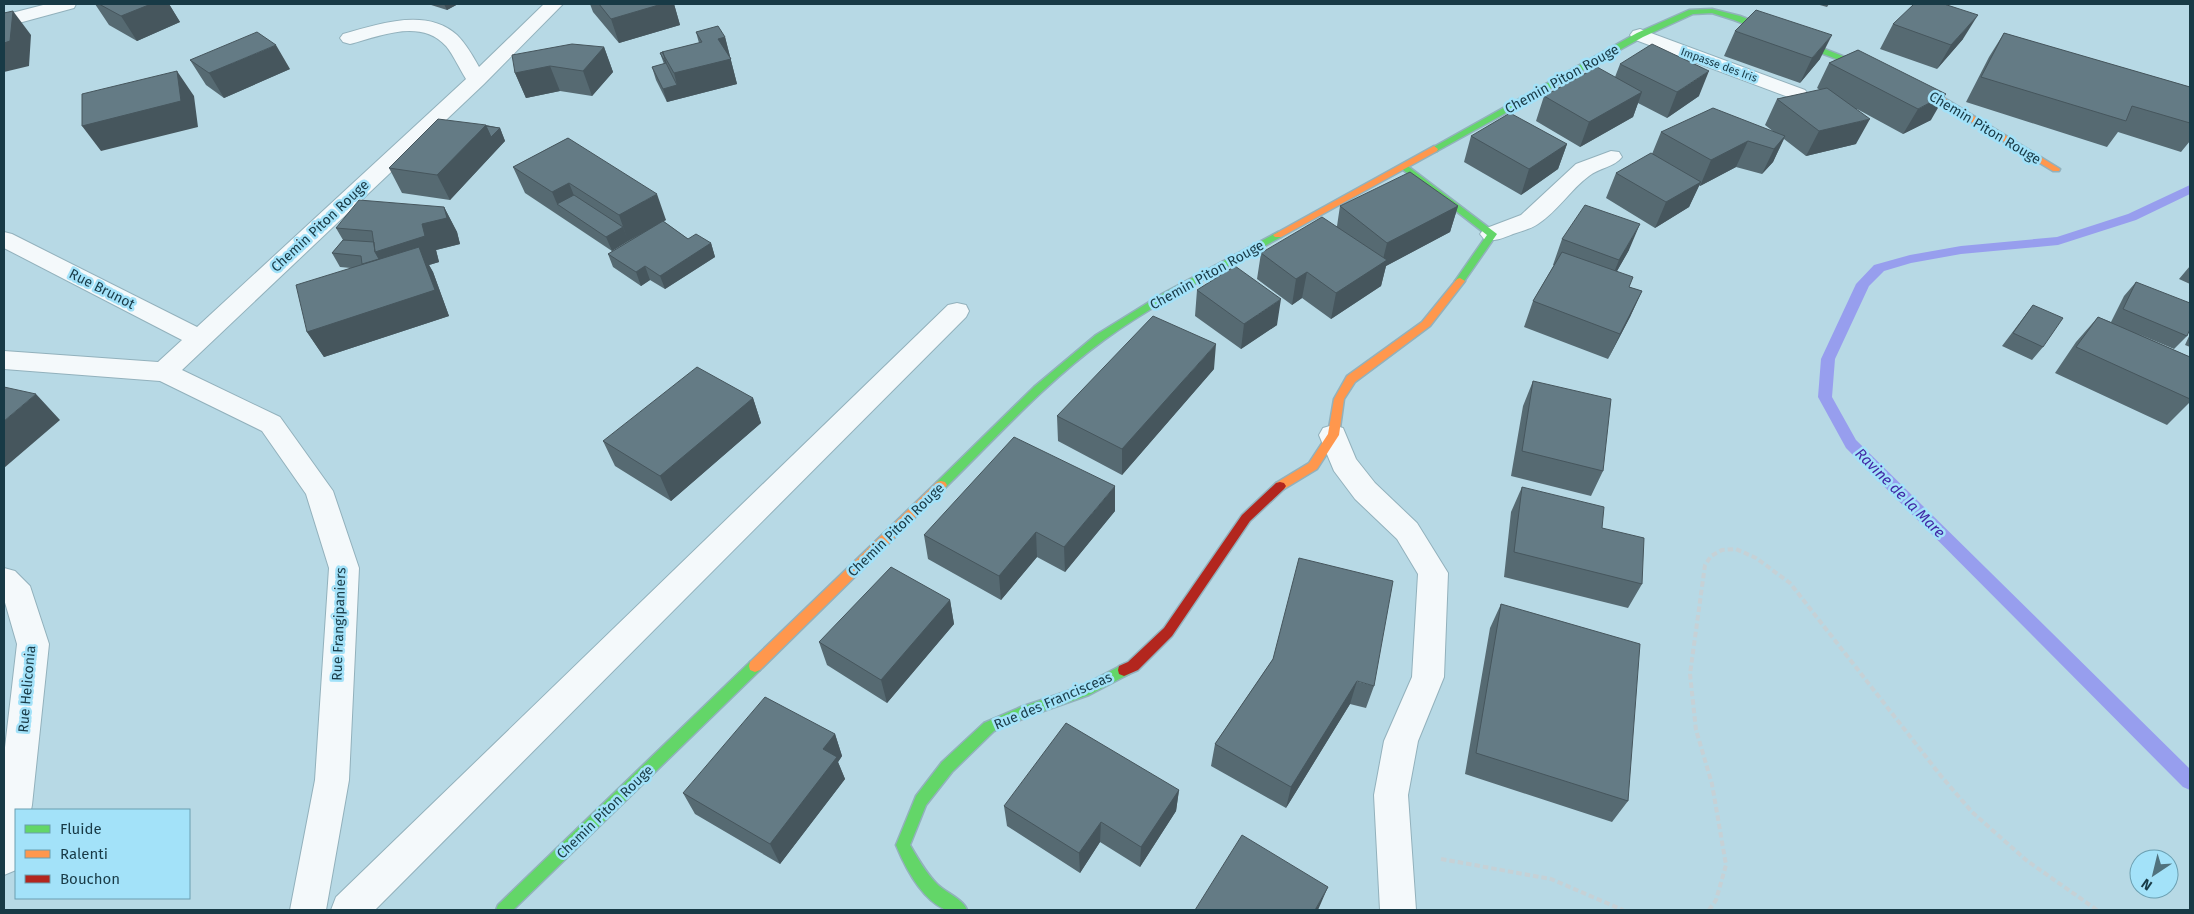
<svg xmlns="http://www.w3.org/2000/svg" width="2194" height="914" viewBox="0 0 2194 914" font-family="'Fira Sans',sans-serif">
  <style>
    .lines { fill: none; stroke-linecap: round; stroke-linejoin: round }
    .stream { fill: #979eee; fill-rule: evenodd }
    .street-casing { stroke: #92b1bc; stroke-width: 2 }
    .fast-casing { stroke: #92b1bc; stroke-width: 3 }
    .slow-casing { stroke: #92b1bc; stroke-width: 3 }
    .jam-casing { stroke: #92b1bc; stroke-width: 3 }
    .path { stroke: #c6d1d6; stroke-width: 4; stroke-dasharray: 5.5 3; stroke-linecap: butt }
    .street { fill: #f4f9fb; fill-rule: evenodd }
    .fast { fill: #63d668; fill-rule: evenodd }
    .slow { fill: #ff974d; fill-rule: evenodd }
    .jam { fill: #b3261e; fill-rule: evenodd }
    .wall { fill: #566a72 }
    .shaded-wall { fill: #46565d }
    .building { fill: #647b85; stroke: #46565d }
    .labels { text-anchor: middle; dominant-baseline: central; stroke-width: 5; stroke-linejoin: round; paint-order: stroke }
    .far-street-label { font-size: 11px; fill: #183a46; stroke: #a3e2f9 }
    .street-label { font-size: 14px; fill: #183a46; stroke: #a3e2f9 }
    .water-label { font-size: 15px; font-style: italic; fill: #4128a5; stroke: #a3e2f9 }
  </style>
  <rect width="100%" height="100%" fill="#b7d9e5"/>
  <g class="lines">
    <!-- stream -->
    <path class="stream" d="M2190,185V194L2136,220L2058,245L1961,254L1911,263L1884,271L1869,286L1835,359L1832,397L1856,440L2190,769V790L2183,787L1846,448L1818,397L1821,359L1856,284L1874,265L1910,255L1961,246L2057,237L2128,214Z"/>
    <!-- street casing -->
    <g class="street-casing">
      <path id="street" d="M47,4H76L74,8L4,27V15Z
        M544,4H563L484,84L182,370L280,417L333,491L359,568L349,780L326,910H290L315,780L329,568L306,494L262,431L160,381L4,369V351L158,362L182,340L4,248V232L12,234L197,327L466,79C459,68 454,56 446,46C421,18 380,36 350,44L343,42L340,38L343,34C378,24 427,7 457,35C466,44 473,56 479,67Z
        M1640,29L1805,90L1808,94L1805,98L1798,100L1791,98L1633,39L1630,35L1633,31Z
        M1611,151L1619,152L1622,157C1615,167 1599,168 1589,176C1570,190 1558,211 1538,224C1531,229 1521,231 1513,234C1503,238 1495,242 1484,239L1480,234L1484,229L1521,215L1576,164Z
        M957,303L966,305L969,311L966,317L375,910H331L336,897L948,305Z
        M1333,425L1343,428L1356,459L1375,483L1417,523L1448,573L1444,677L1418,741L1408,795L1416,910H1380L1374,795L1384,741L1412,677L1418,574L1397,539L1355,499L1334,471L1319,435L1323,428Z
        M4,568L15,571L30,586L49,644L32,805L31,810H16V870L4,875V756L17,644L4,599Z"/>
    </g>
    <!-- fast casing -->
    <g class="fast-casing">
      <path id="fast" d="M1712,9L1740,16L1904,80L1897,82L1734,20L1712,13L1693,14L1643,37L1437,151L1434,152L1430,149L1637,33L1689,10Z
        M1405,164L1497,234L1463,283L1460,284L1455,281L1487,235L1402,169L1401,167Z
        M1278,232L1281,233V237C1222,270 1159,300 1104,340C1045,383 996,438 945,488H937L935,485L937,482L1034,387L1096,335L1162,294Z
        M755,660L760,662L761,666L760,670L513,910H496L498,905L750,662Z
        M1124,664L1129,666L1130,670L1129,674L1089,695L1029,716L994,731L952,772L926,805L910,845C918,859 926,873 937,884C946,893 963,899 967,910C961,910 950,912 944,909C921,898 905,867 896,845L916,796L942,762L984,723L1021,707L1080,687Z"/>
    </g>
    <!-- slow casing -->
    <g class="slow-casing">
      <path id="slow" d="M1897,78H1903L1936,93L2060,169L2059,171H2053L1930,97L1897,82Z
        M1434,146L1438,149L1437,151L1281,237H1275L1273,235Z
        M1460,278L1465,281L1430,326L1355,382L1344,399L1339,435L1317,469L1284,489H1276L1274,486L1276,483L1309,463L1328,434L1334,399L1347,376L1422,322L1457,279Z
        M941,481L945,482L947,485L945,488L760,670L755,672L750,670L749,666L750,662L937,482Z"/>
    </g>
    <!-- jam casing -->
    <g class="jam-casing">
      <path id="jam" d="M1280,482L1284,483L1286,486L1284,489L1250,521L1172,636L1138,670L1124,676L1119,674L1118,670L1119,666L1128,662L1164,628L1242,515L1276,483Z"/>
    </g>
    <!-- path -->
    <path class="path" d="M1441,859L1551,879L1623,910
      M1709,910L1716,900L1726,865L1712,784L1696,730L1690,674L1705,565L1711,556L1722,550L1736,549L1756,558L1790,583L1941,776L1972,812L2026,860L2097,910"/>
    <!-- street -->
    <use href="#street" class="street"/>
    <!-- fast -->
    <use href="#fast" class="fast"/>
    <!-- slow -->
    <use href="#slow" class="slow"/>
    <!-- jam -->
    <use href="#jam" class="jam"/>
  </g>
  <!-- wall -->
  <path class="wall" d="M95,4H169L180,22L137,41L109,25Z
    M428,4H458L447,10Z
    M590,4H674L680,25L619,43L593,12Z
    M1816,4H1829L1827,7Z
    M1893,24L1963,39L1937,69L1880,49Z
    M1735,31L1820,59L1800,83L1724,56Z
    M696,32L725,37L737,84L667,102L656,80L652,67L664,64L660,53L699,43Z
    M2004,33L2190,87V141L2181,152L2118,132L2107,147L1966,102L1989,57Z
    M604,47L613,72L592,96L560,91L526,98L515,73Z
    M1858,50L1931,120L1903,134L1857,109L1856,144L1806,156L1784,139L1773,162L1762,174L1736,167L1700,186L1699,185L1689,207L1655,228L1606,198L1616,173L1652,154L1661,132H1774L1765,125L1777,99L1820,90L1817,88L1829,63Z
    M190,60L290,69L224,98L206,85Z
    M1620,64L1699,96L1667,118L1638,103L1633,117L1580,147L1536,121L1544,96L1615,77Z
    M500,128L505,141L450,200L402,193L389,168Z
    M1471,136L1567,144L1558,169L1521,195L1464,162Z
    M568,138L666,220L663,221L688,239L711,243L715,257L665,289L650,280L641,286L613,267L608,254L640,234L612,251L525,193L513,167Z
    M1340,206H1458L1450,232L1386,266L1381,286L1331,319L1302,298L1292,305L1257,279L1261,253L1337,226Z
    M444,207L457,232L460,244L436,250L439,262L429,265L433,272L449,316L324,357L307,332L351,268L340,267L332,253L343,240L336,228Z
    M1562,239L1629,250L1617,271L1629,287L1642,291L1630,317L1608,359L1524,327L1533,301L1554,265H1553Z
    M2190,266V284L2179,279Z
    M2136,282L2187,336L2174,349L2136,333L2190,357V402L2167,425L2055,373L2076,342L2098,317L2111,322L2124,296Z
    M1197,290L1277,325L1241,349L1195,316Z
    M2033,305L2043,347L2032,360L2002,346Z
    M2190,334V347L2185,345Z
    M1214,369L1122,475L1058,441L1057,416Z
    M1533,381L1603,471L1591,496L1511,476L1523,406Z
    M753,398L761,423L671,501L615,466L603,441Z
    M1522,487L1602,528L1642,584L1628,608L1504,577L1511,512Z
    M1115,511L1065,572L1037,557L1001,600L928,559L924,535Z
    M950,600L954,624L887,703L827,665L819,642Z
    M1501,604L1628,801L1612,822L1465,774L1490,628Z
    M1273,659L1374,686L1366,708L1350,704L1286,808L1211,766L1215,744Z
    M835,734L842,756L838,762L845,779L780,864L695,814L683,793Z
    M1179,790L1176,811L1140,867L1100,842L1080,873L1007,826L1004,806Z"/>
  <!-- shaded-wall -->
  <path class="shaded-wall" d="M151,4H169L180,22L137,41L121,16Z
    M444,4H458L447,10Z
    M662,4H674L680,25L619,43L611,19Z
    M13,11L31,35L29,66L4,72V43Z
    M1978,15L1963,39L1937,69L1951,45Z
    M1832,35L1820,59L1800,83L1812,58Z
    M725,37L737,84L667,102L663,89L677,85L674,73L718,39Z
    M276,45L290,69L224,98L209,73Z
    M604,47L613,72L592,96L583,71Z
    M550,66L560,91L526,98L515,73Z
    M177,71L194,96L198,127L101,151L82,126Z
    M1709,71L1699,96L1667,118L1677,92Z
    M1642,92L1633,117L1580,147L1589,122Z
    M1946,94L1931,120L1903,134L1918,109Z
    M1870,119L1856,144L1806,156L1819,131Z
    M486,125L500,128L505,141L450,200L437,175Z
    M1785,136L1773,162L1762,174L1774,149Z
    M1748,141L1736,167L1700,186L1711,160Z
    M1567,144L1558,169L1521,195L1529,169Z
    M1701,182L1689,207L1655,228L1666,202Z
    M569,183L579,208L557,204L563,218L552,192Z
    M657,194L666,220L628,241L619,215Z
    M1458,206L1450,232L1386,266L1381,286L1331,319L1336,293L1382,263L1387,243Z
    M444,207L457,232L460,244L436,250L439,262L429,265L433,272L449,316L324,357L307,332L371,283L375,252L422,224Z
    M1640,224L1629,250L1609,285L1619,260Z
    M623,227L628,241L612,251L606,237Z
    M711,243L715,257L665,289L660,276Z
    M645,266L650,280L641,286L636,272Z
    M1307,272L1302,298L1292,305L1296,279Z
    M1642,291L1630,317L1608,359L1620,334Z
    M1281,299L1277,325L1241,349L1244,324Z
    M1216,344L1214,369L1122,475V449Z
    M36,394L60,420L4,468V421Z
    M753,398L761,423L671,501L660,476Z
    M1115,486V511L1065,572L1064,547Z
    M1036,532L1037,557L1001,600L999,576Z
    M950,600L954,624L887,703L881,680Z
    M1357,681L1350,704L1286,808L1291,787Z
    M835,734L842,756L838,762L845,779L780,864L770,844L823,749Z
    M1179,790L1176,811L1140,867L1141,847Z
    M1101,822L1100,842L1080,873L1079,853Z
    M1328,887L1318,910H1315Z"/>
  <!-- building -->
  <path class="building" d="M99,4H151L121,16Z
    M599,4H662L611,19Z
    M1914,4H1944L1978,15L1951,45L1893,24Z
    M1756,10L1832,35L1812,58L1735,31Z
    M13,11L10,41L4,43V13Z
    M718,26L725,37L718,39L731,59L674,73L662,52L702,42L696,32Z
    M257,32L276,45L209,73L190,60Z
    M2004,33L2190,87V123L2132,106L2126,121L1981,77Z
    M572,44L604,47L583,71L550,66L515,73L512,55Z
    M1652,44L1709,71L1677,92L1620,64Z
    M1858,50L1946,94L1918,109L1829,63Z
    M663,52L666,63L660,53Z
    M666,63L677,85L663,89L652,67Z
    M1597,67L1642,92L1589,122L1544,96Z
    M177,71L181,101L82,126V94Z
    M1827,88L1870,119L1819,131L1777,99Z
    M1713,108L1785,136L1774,149L1748,141L1711,160L1661,132Z
    M1510,113L1567,144L1529,169L1471,136Z
    M438,119L486,125L437,175L389,168Z
    M486,126L500,128L491,137Z
    M568,138L657,194L619,215L569,183L552,192L513,167Z
    M1651,153L1701,182L1666,202L1616,173Z
    M1410,172L1458,206L1387,243L1340,206Z
    M574,195L623,227L606,237L557,204Z
    M359,200L444,207L447,218L422,224L425,236L375,252L372,231L336,228Z
    M1585,205L1640,224L1619,260L1562,239Z
    M1322,217L1387,260L1336,293L1307,272L1296,279L1261,253Z
    M663,221L688,239L696,234L711,243L660,276L645,266L636,272L608,254Z
    M343,240L374,242L375,252L379,259L362,264L361,256L332,253Z
    M419,247L435,290L307,332L296,285Z
    M1562,252L1633,277L1629,287L1642,291L1620,334L1533,301Z
    M1235,266L1281,299L1244,324L1197,290Z
    M2136,282L2190,303V329L2187,336L2123,309Z
    M2033,305L2063,318L2043,347L2013,333Z
    M1153,316L1216,344L1122,449L1057,416Z
    M2098,317L2190,357V399L2076,347Z
    M697,367L753,398L660,476L603,441Z
    M1533,381L1611,399L1603,471L1522,451Z
    M4,387L36,394L4,421Z
    M1014,437L1115,486L1064,547L1036,532L999,576L924,535Z
    M1522,487L1604,507L1602,528L1644,538L1642,584L1514,552Z
    M1299,558L1393,581L1374,686L1357,681L1291,787L1215,744L1273,659Z
    M891,567L950,600L881,680L819,642Z
    M1501,604L1640,644L1628,801L1476,753Z
    M765,697L835,734L823,749L837,757L770,844L683,793Z
    M1066,723L1179,790L1141,847L1101,822L1079,853L1004,806Z
    M1242,835L1328,887L1315,910H1195Z"/>
  <g class="labels">
    <!-- far-street labels -->
    <g class="far-street-label">
      <text transform="translate(1719 65) rotate(20)">Impasse des Iris</text>
    </g>
    <!-- street labels -->
    <g class="street-label">
      <text transform="translate(1562 79) rotate(-29)">Chemin Piton Rouge</text>
      <text transform="translate(1985 128) rotate(31)">Chemin Piton Rouge</text>
      <text transform="translate(320 226) rotate(-43)">Chemin Piton Rouge</text>
      <text transform="translate(1207 275) rotate(-29)">Chemin Piton Rouge</text>
      <text transform="translate(102 289) rotate(27)">Rue Brunot</text>
      <text transform="translate(896 530) rotate(-44)">Chemin Piton Rouge</text>
      <text transform="translate(339 624) rotate(-88)">Rue Frangipaniers</text>
      <text transform="translate(27 689) rotate(-85)">Rue Heliconia</text>
      <text transform="translate(1053 701) rotate(-23)">Rue des Francisceas</text>
      <text transform="translate(605 812) rotate(-44)">Chemin Piton Rouge</text>
    </g>
    <!-- water labels -->
    <g class="water-label">
      <text transform="translate(1900 493) rotate(45)">Ravine de la Mare</text>
    </g>
  </g>
  <!-- border -->
  <rect width="2194" height="914" fill="none" stroke="#183a46" stroke-width="10"/>
  <!-- legend -->
  <rect x="15" y="809" width="175" height="90" fill="#a3e2f9" stroke="#6b9fb1"/>
  <rect x="25" y="825" width="25" height="8" fill="#63d668" stroke="#6b9fb1"/>
  <text x="60" y="834" font-size="15" fill="#183a46">Fluide</text>
  <rect x="25" y="850" width="25" height="8" fill="#ff974d" stroke="#6b9fb1"/>
  <text x="60" y="859" font-size="15" fill="#183a46">Ralenti</text>
  <rect x="25" y="875" width="25" height="8" fill="#b3261e" stroke="#6b9fb1"/>
  <text x="60" y="884" font-size="15" fill="#183a46">Bouchon</text>
  <!-- north arrow -->
  <g transform="translate(2154 874) rotate(215)"><circle r="24" fill="#a3e2f9" stroke="#6b9fb1"/>
  <path d="M0-4L9 19L0 12L-9 19Z" fill="#50727e"/>
  <text y="-8" font-size="14" font-weight="bold" text-anchor="middle" fill="#183a46">N</text>
  </g>
</svg>
